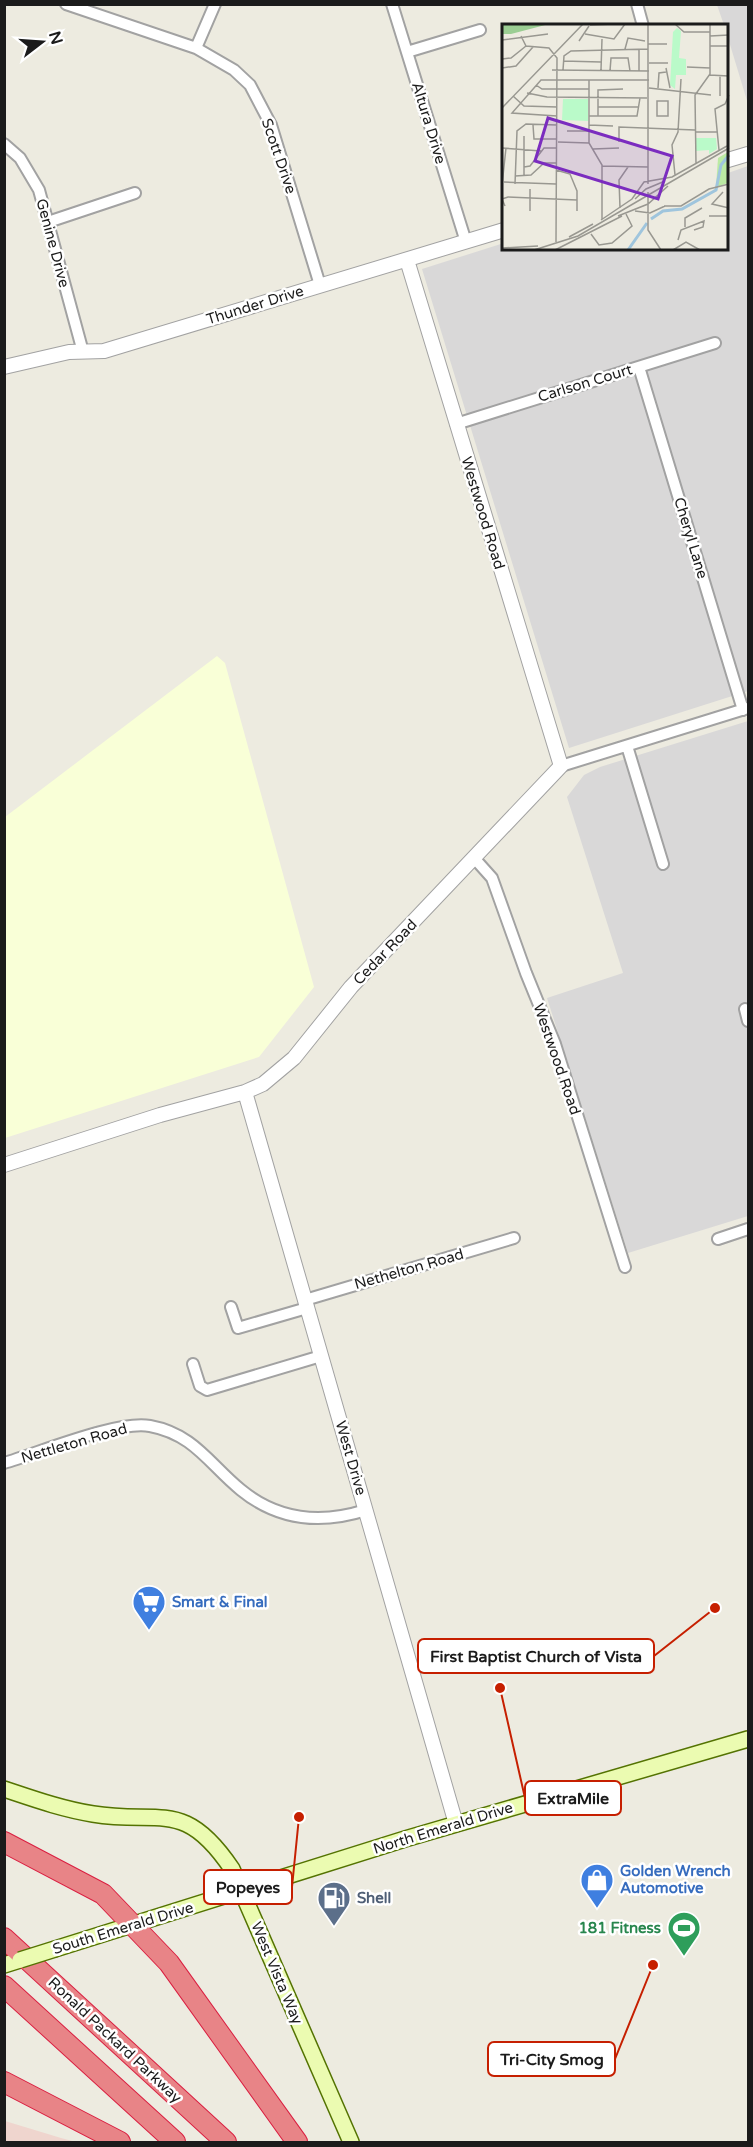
<svg xmlns="http://www.w3.org/2000/svg" width="753" height="2147" viewBox="0 0 753 2147" font-family="'Varela Round',sans-serif">
  <style>
    .residential { fill: #d9d8d8 }
    .commercial { fill: #efd5ce }
    .education { fill: #f9ffd7 }
    .lines { fill: none; stroke-linecap: round; stroke-linejoin: round }
    .minor-casing { stroke: #a2a2a2; stroke-width: 14 }
    .tertiary-casing { stroke: #a2a2a2; stroke-width: 16 }
    .secondary-casing { stroke: #547302; stroke-width: 18 }
    .motorway-casing { stroke: #da1f41; stroke-width: 22 }
    .minor { stroke: #fff; stroke-width: 10 }
    .tertiary { stroke: #fff; stroke-width: 14 }
    .secondary { stroke: #ebfbb1; stroke-width: 15 }
    .motorway { stroke: #e88487; stroke-width: 20 }
    .secondary-bridge-casing { stroke: #547302; stroke-width: 18; stroke-linecap: butt }
    .secondary-bridge { stroke: #ebfbb1; stroke-width: 15 }
    .labels { text-anchor: middle; dominant-baseline: central; stroke-width: 5; stroke-linejoin: round; paint-order: stroke }
    .street-label { font-size: 15px; fill: #1b1b1b; stroke: #fff }
    .shop-label { font-size: 15px; font-weight: bold; fill: #366cbe; stroke: #fff; text-anchor: start }
    .service-label { font-size: 15px; font-weight: bold; fill: #4e5e75; stroke: #fff; text-anchor: start }
    .leisure-label { font-size: 15px; font-weight: bold; fill: #27864d; stroke: #fff; text-anchor: end }
    .inset-river { fill: none; stroke: #9fc5dd; stroke-width: 3 }
    .inset-road { fill: none; stroke: #999891; stroke-width: 1.5 }
    .view { fill: #7b2cbf; fill-opacity: 0.15; stroke: #7b2cbf; stroke-width: 3 }
    .inset-edge { fill: none; stroke: #1b1b1b; stroke-width: 3 }
    .leader { fill: none; stroke: #c61f00; stroke-width: 2 }
    .callout-dot { fill: #c61f00; stroke: #fff; stroke-width: 2 }
    .callout { fill: #fff; stroke: #c61f00; stroke-width: 2 }
    .callout-label { font-size: 16px; text-anchor: middle; font-weight: bold; fill: #1b1b1b }
  </style>
  <rect width="100%" height="100%" fill="#edebe0"/>
  <!-- residential -->
  <path class="residential" d="M717,5H748V104L728,38V26L724,25Z
    M748,166V691L569,748L422,269L504,243V249H728V173Z
    M748,721V1216L628,1253L547,998L623,973L567,797L584,775L600,767Z"/>
  <!-- commercial -->
  <path class="commercial" d="M5,2121L61,2138L76,2142H5Z"/>
  <!-- education -->
  <path class="education" d="M217,656L225,663L314,987L259,1057L5,1138V817Z"/>
  <g class="lines">
    <!-- minor casing -->
    <g class="minor-casing">
      <path id="minor" d="M66,4L196,48L234,70L250,85L271,125L320,285
        M392,4L466,242
        M637,4L643,26
        M196,48L215,4
        M407,52L480,30
        M4,144L20,158L39,190L83,352
        M48,222L135,193
        M639,367L743,710
        M456,424L715,343
        M627,746L663,864
        M561,766L748,708
        M475,859L492,878L526,973L555,1044L625,1267
        M745,1009L748,1021
        M718,1239L748,1229
        M305,1300L514,1238
        M231,1307L238,1328L307,1308
        M193,1364L200,1386L207,1390L321,1356
        M4,1463C39,1453 117,1420 150,1426C194,1434 210,1465 241,1490C279,1521 322,1524 366,1510"/>
    </g>
    <!-- tertiary casing -->
    <g class="tertiary-casing">
      <path id="tertiary" d="M728,160L748,154
        M4,367L69,352L104,351L504,230
        M245,1092L456,1824
        M4,1165L160,1115L245,1092L263,1084L294,1058L351,987L561,766L407,260"/>
    </g>
    <!-- secondary casing -->
    <g class="secondary-casing">
      <path id="secondary" d="M4,1789C34,1799 62,1809 93,1814C161,1825 184,1798 232,1869L351,2142
        M55,1949L405,1839L748,1739
        M4,1965L20,1960"/>
    </g>
    <!-- motorway casing -->
    <g class="motorway-casing">
      <path id="motorway" d="M4,1842L103,1894L169,1963L297,2142
        M4,1938L226,2142
        M4,1986L175,2142
        M4,2082L120,2142"/>
    </g>
    <!-- minor -->
    <use href="#minor" class="minor"/>
    <!-- tertiary -->
    <use href="#tertiary" class="tertiary"/>
    <!-- secondary -->
    <use href="#secondary" class="secondary"/>
    <!-- motorway -->
    <use href="#motorway" class="motorway"/>
    <!-- secondary-bridge casing -->
    <g class="secondary-bridge-casing">
      <path id="secondary-bridge" d="M20,1960L55,1949"/>
    </g>
    <!-- secondary-bridge -->
    <use href="#secondary-bridge" class="secondary-bridge"/>
  </g>
  <!-- icons -->
  <defs>
    <g id="supermarket-pin" transform="scale(1.725)"><path d="M0 17L-7.5 6A9.5 9.5 0 1 1 7.5 6Z" fill="#3f7fe0" stroke="#fff"/><path d="M-6-5.5h2.5l.6 2H6L4.5 2H-2.5L-4.4-4H-6ZM-1.5 3.2a1.3 1.3 0 1 0 .1 0ZM3 3.2a1.3 1.3 0 1 0 .1 0Z" fill="#fff"/></g>
    <g id="shop-pin" transform="scale(1.725)"><path d="M0 17L-7.5 6A9.5 9.5 0 1 1 7.5 6Z" fill="#3f7fe0" stroke="#fff"/><path d="M-5-2.5h2.3a2.7 3.5 0 0 1 5.4 0H5L5.5 6h-11ZM-1.5-2.5h3a1.5 2.3 0 0 0-3 0Z" fill="#fff"/></g>
    <g id="fuel-pin" transform="scale(1.725)"><path d="M0 17L-7.5 6A9.5 9.5 0 1 1 7.5 6Z" fill="#5c6f8a" stroke="#fff"/><path d="M-5.5-6h7V0h2V4h1.3V-2.5L3-4.5l.8-.8L6-3V5H2.5V1h-1V6h-7ZM-4.2-4.7v3.2H.2V-4.7Z" fill="#fff"/></g>
    <g id="stadium-pin" transform="scale(1.725)"><path d="M0 17L-7.5 6A9.5 9.5 0 1 1 7.5 6Z" fill="#2e9e5b" stroke="#fff"/><path d="M0-5a6.5 5 0 1 0 0 10a6.5 5 0 1 0 0-10ZM-3.5-1.8h7v3.6h-7Z" fill="#fff"/></g>
  </defs>
  <g fill-rule="evenodd">
    <use href="#supermarket-pin" x="149" y="1602"/>
    <use href="#shop-pin" x="597" y="1880"/>
    <use href="#fuel-pin" x="334" y="1898"/>
    <use href="#stadium-pin" x="684" y="1928"/>
  </g>
  <g class="labels">
    <!-- street labels -->
    <g class="street-label">
      <text transform="translate(429 123) rotate(73)">Altura Drive</text>
      <text transform="translate(279 156) rotate(71)">Scott Drive</text>
      <text transform="translate(53 243) rotate(75)">Genine Drive</text>
      <text transform="translate(255 305) rotate(-17)">Thunder Drive</text>
      <text transform="translate(585 383) rotate(-17)">Carlson Court</text>
      <text transform="translate(483 513) rotate(73)">Westwood Road</text>
      <text transform="translate(691 538) rotate(73)">Cheryl Lane</text>
      <text transform="translate(385 952) rotate(-46)">Cedar Road</text>
      <text transform="translate(557 1059) rotate(71)">Westwood Road</text>
      <text transform="translate(409 1269) rotate(-16)">Nethelton Road</text>
      <text transform="translate(74 1443) rotate(-16)">Nettleton Road</text>
      <text transform="translate(351 1458) rotate(74)">West Drive</text>
      <text transform="translate(443 1828) rotate(-17)">North Emerald Drive</text>
      <text transform="translate(123 1928) rotate(-17)">South Emerald Drive</text>
      <text transform="translate(277 1973) rotate(67)">West Vista Way</text>
      <text transform="translate(115 2040) rotate(43)">Ronald Packard Parkway</text>
    </g>
    <!-- shop labels -->
    <g class="shop-label">
      <text x="172" y="1602">Smart &amp; Final</text>
      <text x="620" y="1871">Golden Wrench<tspan x="620" dy="17">Automotive</tspan></text>
    </g>
    <!-- service labels -->
    <g class="service-label">
      <text x="357" y="1898">Shell</text>
    </g>
    <!-- leisure labels -->
    <g class="leisure-label">
      <text x="661" y="1928">181 Fitness</text>
    </g>
  </g>
  <!-- overview -->
  <g transform="translate(502 24)">
    <rect width="226" height="226" fill="#edebe0"/>
    <path d="M226,128V159L214,163L216,134Z" fill="#bbeaa3"/>
    <path d="M0,0H47L9,10H0Z" fill="#9bce93"/>
    <path d="M175,4L179,7L177,34L184,35V51H174L173,65L168,61L171,8ZM61,75H86V97L60,96ZM194,114H214L215,125L207,130V126L194,127Z" fill="#bafac9"/>
    <path class="inset-river" d="M149,195L161,187L180,185L214,166L219,141L227,131M126,226L145,199"/>
    <path class="inset-road" d="M173,0L182,8H208M88,1L112,0M83,10L112,15L123,0M19,12L24,22L47,24L55,34L54,218M208,12L227,11M0,16L46,10M77,17L87,2M146,20H165M208,22H227M123,25L126,14L143,17M137,25V47M0,35L9,34L24,22M61,37L99,38M147,39H166M185,43L208,44M0,44L14,42L31,23M164,44L168,64M50,46L147,47M61,46L62,32L69,27L146,25M99,46L100,15M108,47L109,34H126L128,47M207,51L227,52M218,51V72M87,56V119L100,141V195M34,61L40,65H87M147,64L209,71M156,64L157,49L164,48M25,69L45,73L145,74M11,72L22,82L55,83M155,77H166V92H155ZM96,83H137M0,84L81,0M55,92L10,89L39,56H147M87,92H135L138,74M96,92V66L121,65M31,101L32,115H55M87,101L111,102M65,107H87M193,108H215M56,118L87,119M117,118V103L193,106M0,124L39,127M91,125L117,124M217,126L213,85L223,80L227,71M194,140L193,71L208,50V0M100,142L146,143M22,143L28,142L42,124H55M54,146L68,150L75,167V187M22,151V112M173,151L170,121L176,108L179,55M13,152L29,151L42,139H54M2,158L54,160M13,160L15,107L24,100L55,101M146,160V0M0,161L4,124M146,168V206L159,226M221,168L210,180L227,184M133,175L144,165L163,157M3,182L0,175L6,173L75,176M162,182H179L207,165L227,160M118,184L117,156L126,143M28,187V165M133,187L148,189L163,182M116,192L146,180L166,162M207,192H227M99,196L130,175L142,158L170,153L225,122M183,203V194L200,184M89,210L97,221L110,219L130,202L124,190M67,213L91,200M176,216L179,206L202,197L201,203L192,206M0,224L36,222M32,226L76,212L227,124M53,226L120,192M171,226L184,218L198,226"/>
    <path class="view" d="M46,94L170,132L156,175L33,137Z"/>
    <rect width="226" height="226" class="inset-edge"/>
  </g>
  <!-- callouts -->
  <path class="leader" d="M715 1608L654 1656M500 1688L525 1798M299 1817L292 1887M653 1965L615 2059"/>
  <g class="callout-dot">
    <circle cx="715" cy="1608" r="6"/>
    <circle cx="500" cy="1688" r="6"/>
    <circle cx="299" cy="1817" r="6"/>
    <circle cx="653" cy="1965" r="6"/>
  </g>
  <g class="callout">
    <rect x="418" y="1639" width="236" height="34" rx="6"/>
    <rect x="525" y="1781" width="96" height="34" rx="6"/>
    <rect x="204" y="1870" width="88" height="34" rx="6"/>
    <rect x="488" y="2042" width="127" height="34" rx="6"/>
  </g>
  <g class="callout-label">
    <text x="536" y="1662">First Baptist Church of Vista</text>
    <text x="573" y="1804">ExtraMile</text>
    <text x="248" y="1893">Popeyes</text>
    <text x="552" y="2065">Tri-City Smog</text>
  </g>
  <!-- border -->
  <rect width="753" height="2147" fill="none" stroke="#1b1b1b" stroke-width="12"/>
  <!-- north arrow -->
  <g transform="translate(42 42) rotate(73)" stroke="#ffffff" stroke-width="4.5" paint-order="stroke">
  <path d="M0-4.5L10 22L0 15L-10 22Z" fill="#1b1b1b"/>
  <text y="-9" font-size="16" font-weight="bold" text-anchor="middle" fill="#1b1b1b">N</text>
  </g>
</svg>
